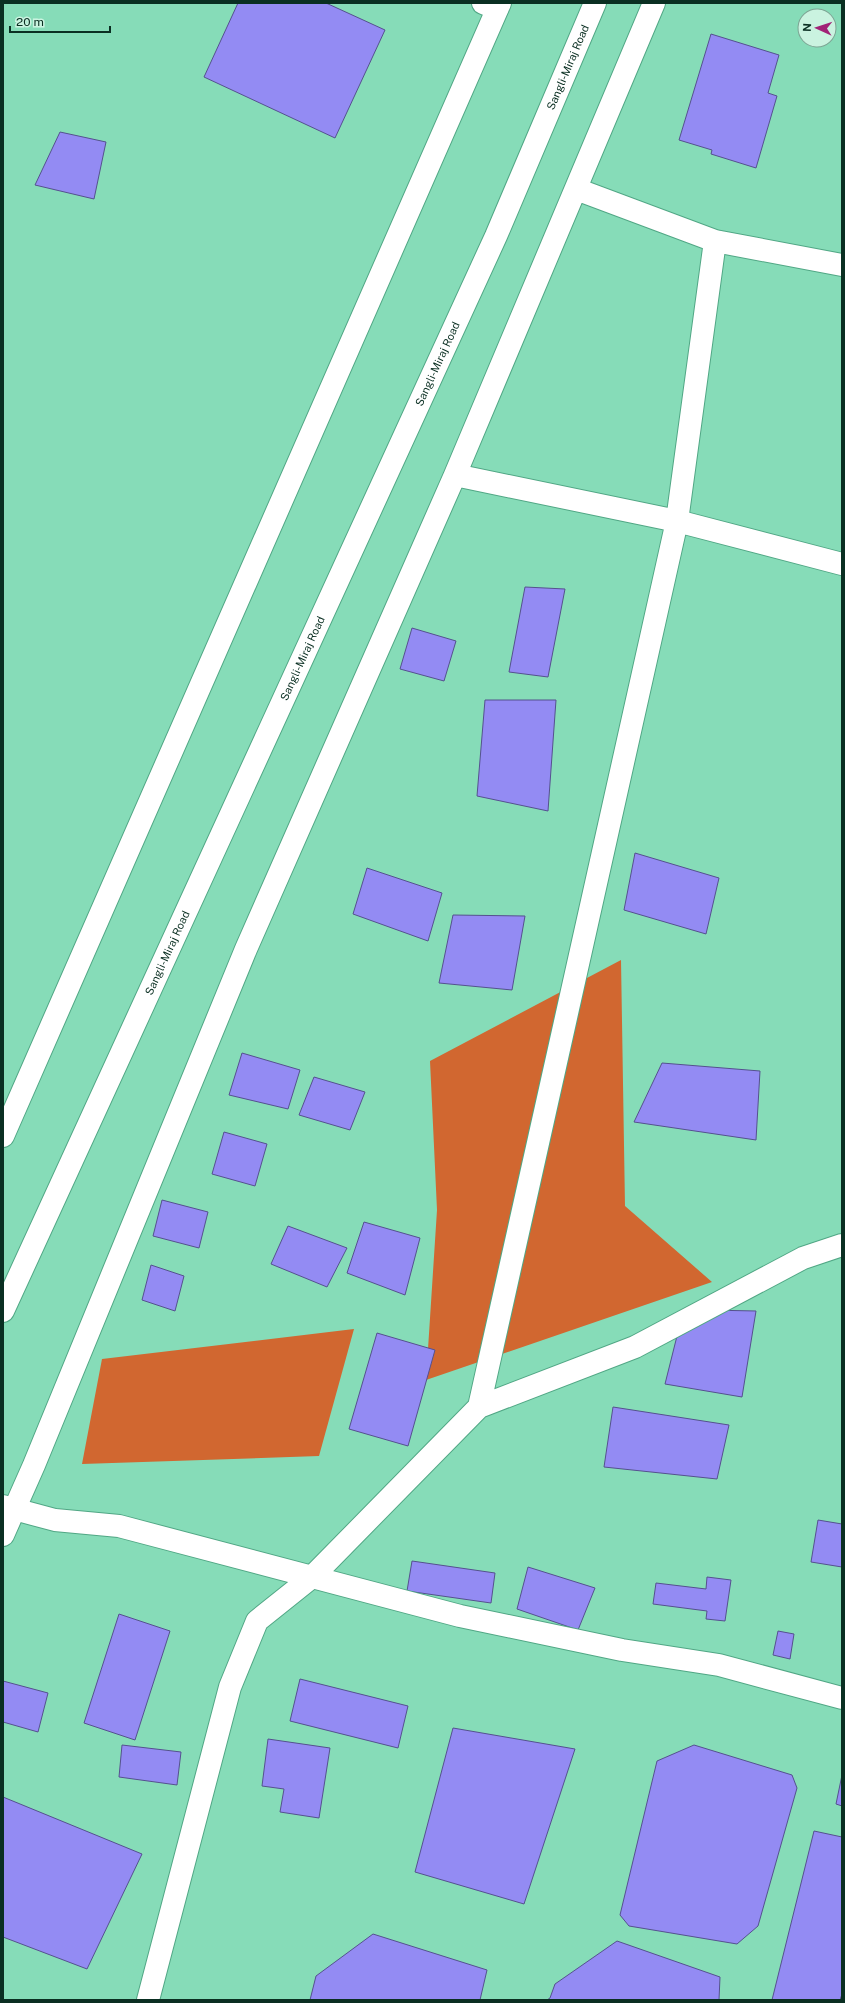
<svg xmlns="http://www.w3.org/2000/svg" width="845" height="2003" viewBox="0 0 845 2003" font-family="'Public Sans',sans-serif">
  <style>
    .forest { fill: #d16730 }
    .building { fill: #938bf3; stroke: #55518e }
    .lines { fill: none; stroke-linecap: round; stroke-linejoin: round }
    .minor-casing { stroke: #51a785; stroke-width: 24 }
    .major-casing { stroke: #51a785; stroke-width: 24 }
    .highway-casing { stroke: #51a785; stroke-width: 24 }
    .minor { stroke: #fff; stroke-width: 22 }
    .major { stroke: #fff; stroke-width: 22 }
    .highway { stroke: #fff; stroke-width: 22 }
    .labels { text-anchor: middle; dominant-baseline: central; stroke-width: 3.5; stroke-linejoin: round; paint-order: stroke }
    .street-label { font-size: 11px; fill: #0a2f22; stroke: #caf3e0 }
  </style>
  <rect width="100%" height="100%" fill="#86dcb8"/>
  <!-- forest -->
  <path class="forest" d="M621,960L625,1206L712,1282L426,1380L437,1210L430,1061Z
    M354,1329L319,1456L82,1464L102,1359Z"/>
  <!-- building -->
  <path class="building" d="M238,3H326L385,30L335,138L204,77Z
    M711,34L779,55L768,93L777,96L756,168L711,154L712,150L679,140Z
    M60,132L106,142L94,199L35,185Z
    M525,587L565,589L548,677L509,672Z
    M412,628L456,641L444,681L400,669Z
    M485,700H556L548,811L477,796Z
    M635,853L719,878L706,934L624,910Z
    M367,868L442,893L428,941L353,914Z
    M453,915L525,916L512,990L439,983Z
    M242,1053L300,1070L288,1109L229,1095Z
    M662,1063L760,1071L756,1140L634,1122Z
    M314,1077L365,1092L350,1130L299,1115Z
    M224,1132L267,1144L255,1186L212,1174Z
    M162,1200L208,1212L199,1248L153,1236Z
    M364,1222L420,1238L405,1295L347,1273Z
    M288,1226L347,1248L327,1287L271,1264Z
    M151,1265L184,1276L175,1311L142,1300Z
    M708,1310L756,1311L742,1397L665,1384L677,1336Z
    M377,1333L435,1350L408,1446L349,1429Z
    M613,1407L729,1425L717,1479L604,1467Z
    M818,1520L842,1524V1567L811,1562Z
    M412,1561L495,1573L491,1603L407,1591Z
    M528,1567L595,1588L578,1630L517,1609Z
    M707,1577L731,1580L725,1621L706,1619L707,1611L653,1604L656,1583L706,1589Z
    M119,1614L170,1631L135,1740L84,1723Z
    M778,1631L794,1634L790,1659L773,1655Z
    M300,1679L408,1706L398,1748L290,1721Z
    M3,1681L48,1693L38,1732L3,1722Z
    M453,1728L575,1749L524,1904L415,1872Z
    M268,1739L330,1748L319,1818L280,1812L284,1789L262,1786Z
    M122,1745L181,1752L177,1785L119,1777Z
    M694,1745L792,1775L797,1788L758,1926L737,1944L629,1926L620,1915L657,1761Z
    M842,1775V1806L836,1804Z
    M3,1797L142,1854L87,1969L3,1937Z
    M814,1831L842,1837V1994L840,2000H772Z
    M373,1934L487,1970L480,2000H310L316,1976Z
    M617,1941L720,1977L719,2000H547L550,1998L555,1984Z"/>
  <g class="lines">
    <!-- minor casing -->
    <g class="minor-casing">
      <path id="minor" d="M483,3L497,9
        M576,189L715,241L842,265
        M455,475L677,521L842,564
        M479,1407L677,521L715,241
        M3,1535L34,1465L246,949L455,475L654,3
        M148,2000L230,1687L257,1621L312,1577L479,1407L635,1347L803,1258L842,1245"/>
    </g>
    <!-- major casing -->
    <g class="major-casing">
      <path id="major" d="M3,1506L55,1520L119,1526L460,1616L622,1650L719,1665L842,1698"/>
    </g>
    <!-- highway casing -->
    <g class="highway-casing">
      <g id="highway">
        <path d="M3,1136L500,3"/>
        <path id="s1" d="M3,1311L496,236L595,3"/>
      </g>
    </g>
    <!-- minor -->
    <use href="#minor" class="minor"/>
    <!-- major -->
    <use href="#major" class="major"/>
    <!-- highway -->
    <use href="#highway" class="highway"/>
  </g>
  <g class="labels">
    <!-- street labels -->
    <g class="street-label">
      <text stroke="none"><textPath href="#s1" startOffset="1366">Sangli-Miraj Road</textPath></text>
      <text stroke="none"><textPath href="#s1" startOffset="1042">Sangli-Miraj Road</textPath></text>
      <text stroke="none"><textPath href="#s1" startOffset="718">Sangli-Miraj Road</textPath></text>
      <text stroke="none"><textPath href="#s1" startOffset="394">Sangli-Miraj Road</textPath></text>
    </g>
  </g>
  <!-- border -->
  <rect width="845" height="2003" fill="none" stroke="#0a2f22" stroke-width="8"/>
  <!-- north arrow -->
  <g transform="translate(817 28) rotate(273)"><circle r="19" fill="#caf3e0" stroke="#7da594"/>
  <path d="M0-3L7 15L0 10L-7 15Z" fill="#a12376"/>
  <text y="-6" font-size="11" font-weight="bold" text-anchor="middle" fill="#0a2f22">N</text>
  </g>
  <!-- scale -->
  <path d="M10 26v6h100v-6" fill="none" stroke="#0a2f22" stroke-width="2"/>
  <text x="16" y="26" font-size="12" fill="#0a2f22" stroke="#caf3e0" stroke-width="3" paint-order="stroke">20 m</text>
</svg>
